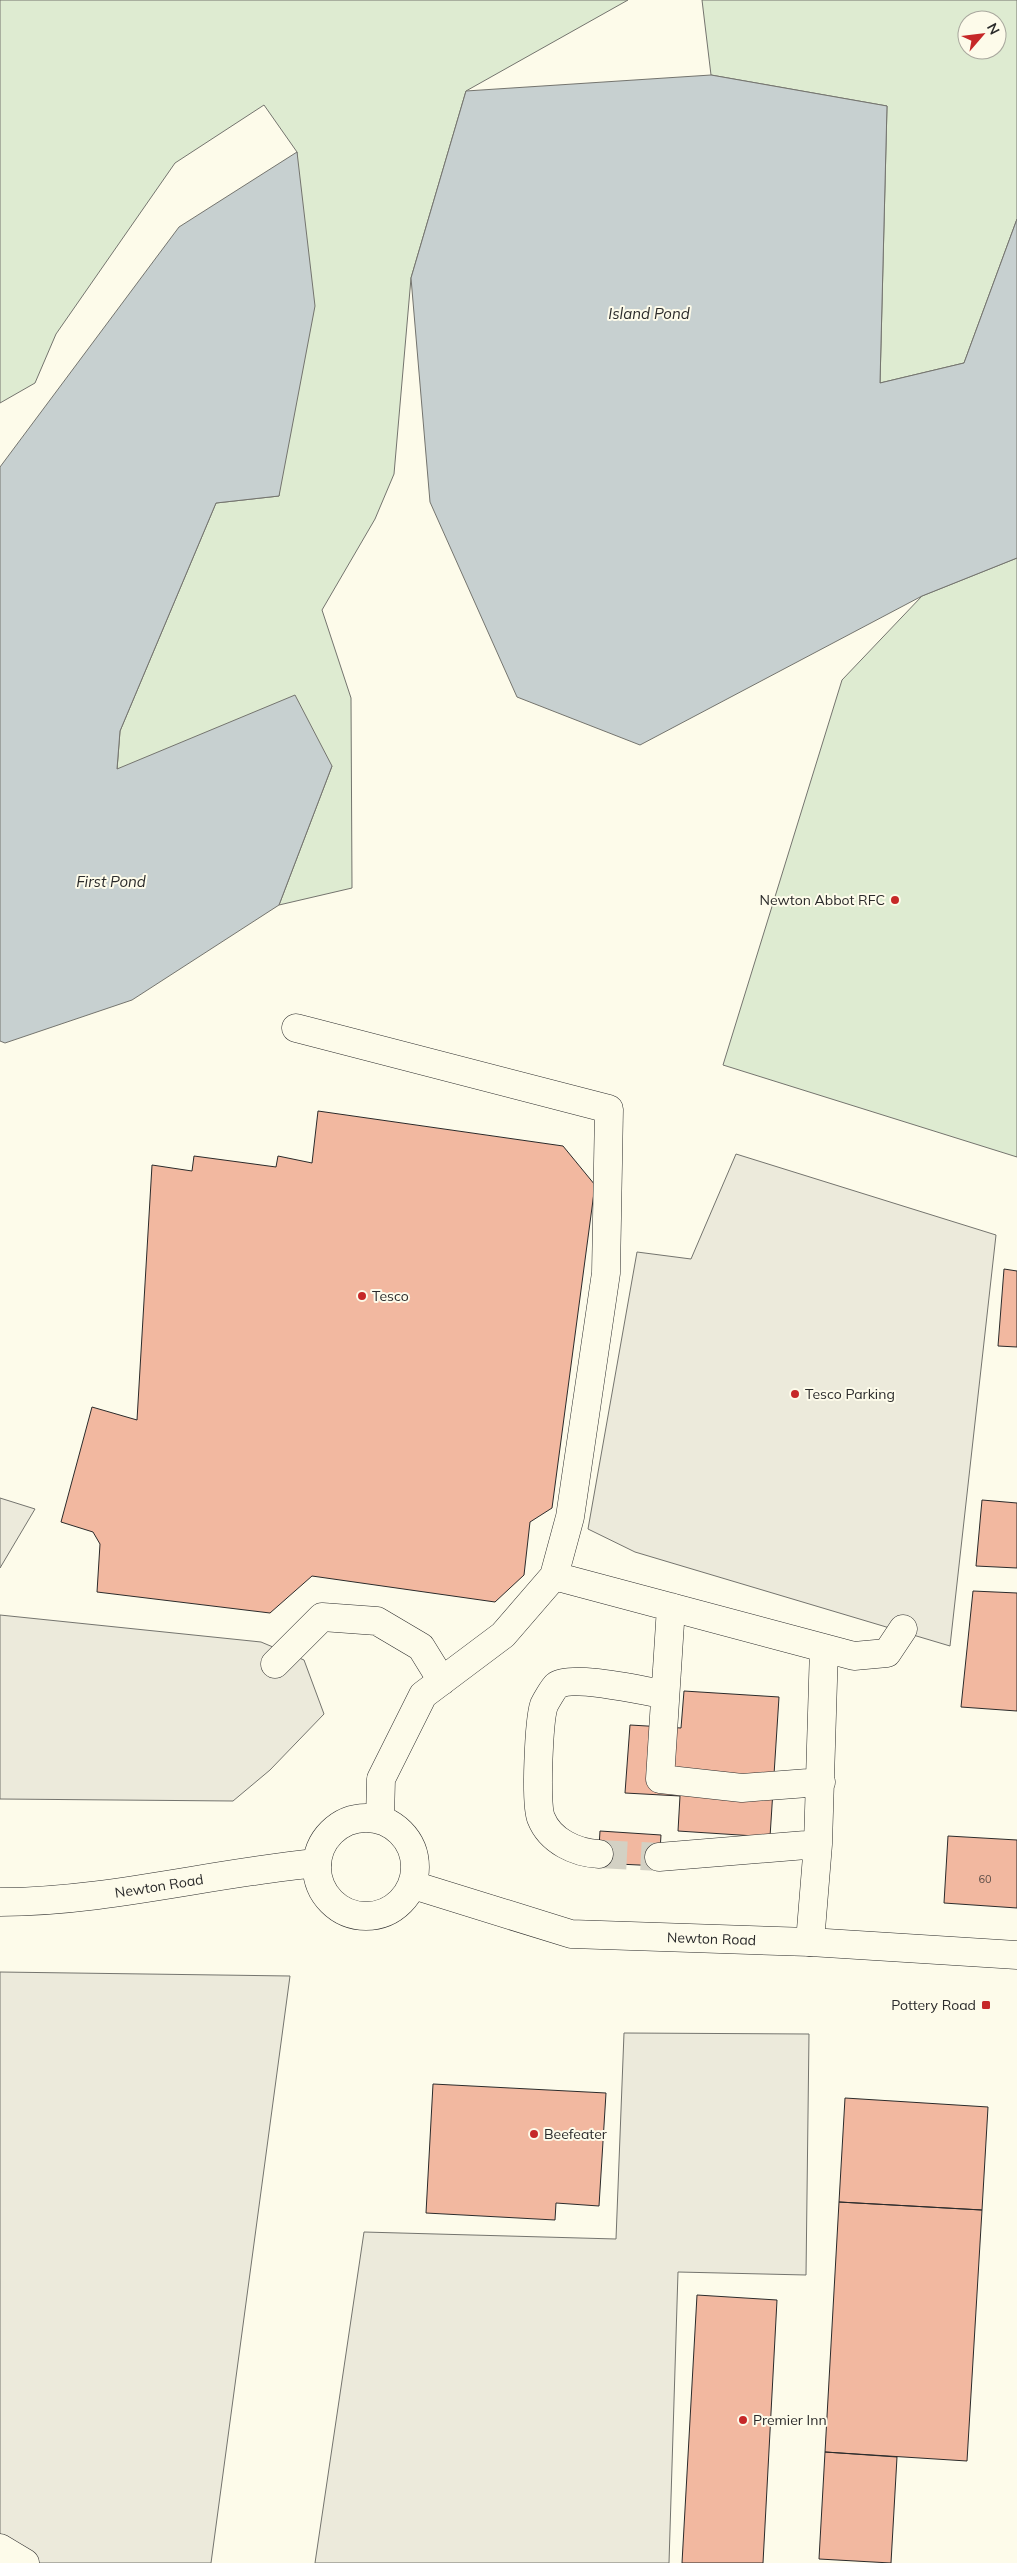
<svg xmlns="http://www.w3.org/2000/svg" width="1017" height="2563" viewBox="0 0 1017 2563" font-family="Mulish,sans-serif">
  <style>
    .green { fill: #deebd1; stroke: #74746e; fill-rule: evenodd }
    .parking { fill: #eceadb; stroke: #74746e }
    .water { fill: #c7d0d0; stroke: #74746e }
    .building { fill: #f2b8a0; stroke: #2b2b2b }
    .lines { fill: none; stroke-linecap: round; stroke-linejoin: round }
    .minor-tunnel { stroke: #d3d1c4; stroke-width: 28; stroke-dasharray: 28 14; stroke-linecap: butt }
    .minor-casing { stroke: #2b2b2b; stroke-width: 29 }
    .major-casing { stroke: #2b2b2b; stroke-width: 29 }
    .minor { stroke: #fdfbea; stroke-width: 28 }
    .major { stroke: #fdfbea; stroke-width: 28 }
    .poi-dot { fill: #c62828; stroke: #fdfbea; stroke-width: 2 }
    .labels { text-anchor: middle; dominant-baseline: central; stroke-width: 4; stroke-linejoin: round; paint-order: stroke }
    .number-label { font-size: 11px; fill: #5d4e48 }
    .poi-label { font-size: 14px; fill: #2b2b2b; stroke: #fdfbea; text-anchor: start }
    .street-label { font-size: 14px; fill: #2b2b2b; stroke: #fdfbea }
    .water-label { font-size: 15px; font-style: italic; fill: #2b2b2b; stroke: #fdfbea }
  </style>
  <rect width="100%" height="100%" fill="#fdfbea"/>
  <!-- green -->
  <path class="green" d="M0,0H628L466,91L411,278L394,474L375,519L322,610L351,698L352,888L279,905L332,766L117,770L120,731L216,503L279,496L297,152L264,105L175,163L56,334L35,383L0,403Z
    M702,0H1017V219L964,363L880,383L887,106L711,75ZM967,20H997V50H967Z
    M1017,558V1157L723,1065L842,680L922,596Z"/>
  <!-- parking -->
  <path class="parking" d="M736,1154L996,1235L950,1646L635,1552L588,1529L637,1252L691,1259Z
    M0,1498L35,1509L0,1568Z
    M0,1615L261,1642L304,1660L324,1714L270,1770L233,1801L0,1799Z
    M0,1972L290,1976L211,2563H0Z
    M624,2033L809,2034L806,2275L678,2272L669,2563H315L364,2232L616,2239Z"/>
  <!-- water -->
  <path class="water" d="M711,75L887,106L880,383L964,363L1017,219V558L922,596L640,745L517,697L430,502L411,278L466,91Z
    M297,152L315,306L279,496L216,503L120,731L117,769L295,695L332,766L279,905L132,1000L5,1043L0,1041V467L179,227Z"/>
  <!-- building -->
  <path class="building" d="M318,1111L563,1146L595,1185L552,1508L530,1522L524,1575L495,1602L312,1576L270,1613L97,1592L100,1544L93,1532L61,1522L92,1407L137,1420L152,1165L192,1171L194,1156L276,1167L278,1156L312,1163Z
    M1004,1269L1017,1271V1347L998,1346Z
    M982,1500L1017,1503V1568L976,1566Z
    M973,1591L1017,1593V1711L961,1707Z
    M684,1691L779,1697L770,1837L678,1831L680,1796L625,1793L630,1725L681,1728Z
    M600,1831L661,1835L659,1866L598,1863Z
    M948,1836L1017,1840V1908L944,1903Z
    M433,2084L606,2093L599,2206L556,2203L555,2220L426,2213Z
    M845,2098L988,2107L982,2210L839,2202Z
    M839,2202L982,2210L967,2461L825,2452Z
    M697,2295L777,2300L763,2563H682Z
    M825,2452L897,2457L891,2563L819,2559Z"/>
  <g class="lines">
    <!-- minor-tunnel -->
    <path class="minor-tunnel" d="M599,1854L659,1857"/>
    <!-- minor casing -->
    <g class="minor-casing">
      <path id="minor" d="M296,1028L609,1109L606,1273L570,1517L554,1576L503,1635L423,1695L381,1779L380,1819
        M554,1576L824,1648
        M671,1607L660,1779L742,1788L821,1782
        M275,1664L322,1617L377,1621L421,1647L442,1681
        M599,1854C576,1853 550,1841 541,1818C535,1804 539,1720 544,1705C546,1701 553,1689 556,1686C571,1674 643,1691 664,1694
        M659,1857L818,1844
        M810,1942L818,1844L824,1648L854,1656L887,1653L903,1629
        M0,2548L25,2563"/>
    </g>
    <!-- major casing -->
    <g class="major-casing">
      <g id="major">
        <circle cx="366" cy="1867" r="49"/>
        <path id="s1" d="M413,1885L571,1934L810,1942L1017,1955"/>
        <path id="s2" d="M0,1902C105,1902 212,1873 317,1863"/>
      </g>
    </g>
    <!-- minor -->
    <use href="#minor" class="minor"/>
    <!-- major -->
    <use href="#major" class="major"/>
  </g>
  <!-- markers -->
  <g class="poi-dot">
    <circle cx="895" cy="900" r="5"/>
    <circle cx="362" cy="1296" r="5"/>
    <circle cx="795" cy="1394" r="5"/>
    <rect x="981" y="2000" width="10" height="10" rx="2.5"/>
    <circle cx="534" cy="2134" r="5"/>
    <circle cx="743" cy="2420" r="5"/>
  </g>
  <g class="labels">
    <!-- number labels -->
    <g class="number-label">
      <text x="985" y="1879">60</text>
    </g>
    <!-- poi labels -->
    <g class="poi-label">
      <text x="885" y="900" text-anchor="end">Newton Abbot RFC</text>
      <text x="372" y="1296">Tesco</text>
      <text x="805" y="1394">Tesco Parking</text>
      <text x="976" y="2005" text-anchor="end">Pottery Road</text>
      <text x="544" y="2134">Beefeater</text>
      <text x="753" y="2420">Premier Inn</text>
    </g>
    <!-- street labels -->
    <g class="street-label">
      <text stroke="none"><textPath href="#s2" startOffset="160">Newton Road</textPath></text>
      <text stroke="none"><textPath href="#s1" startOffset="306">Newton Road</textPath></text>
    </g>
    <!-- water labels -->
    <g class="water-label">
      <text x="649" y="313">Island Pond</text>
      <text x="111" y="881">First Pond</text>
    </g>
  </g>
  <!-- north arrow -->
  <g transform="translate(982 35) rotate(62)"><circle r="24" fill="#fdfbea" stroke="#a9a89e"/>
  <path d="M0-4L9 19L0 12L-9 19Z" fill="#c62828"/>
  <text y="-8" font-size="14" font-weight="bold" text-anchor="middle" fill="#2b2b2b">N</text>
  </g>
</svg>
